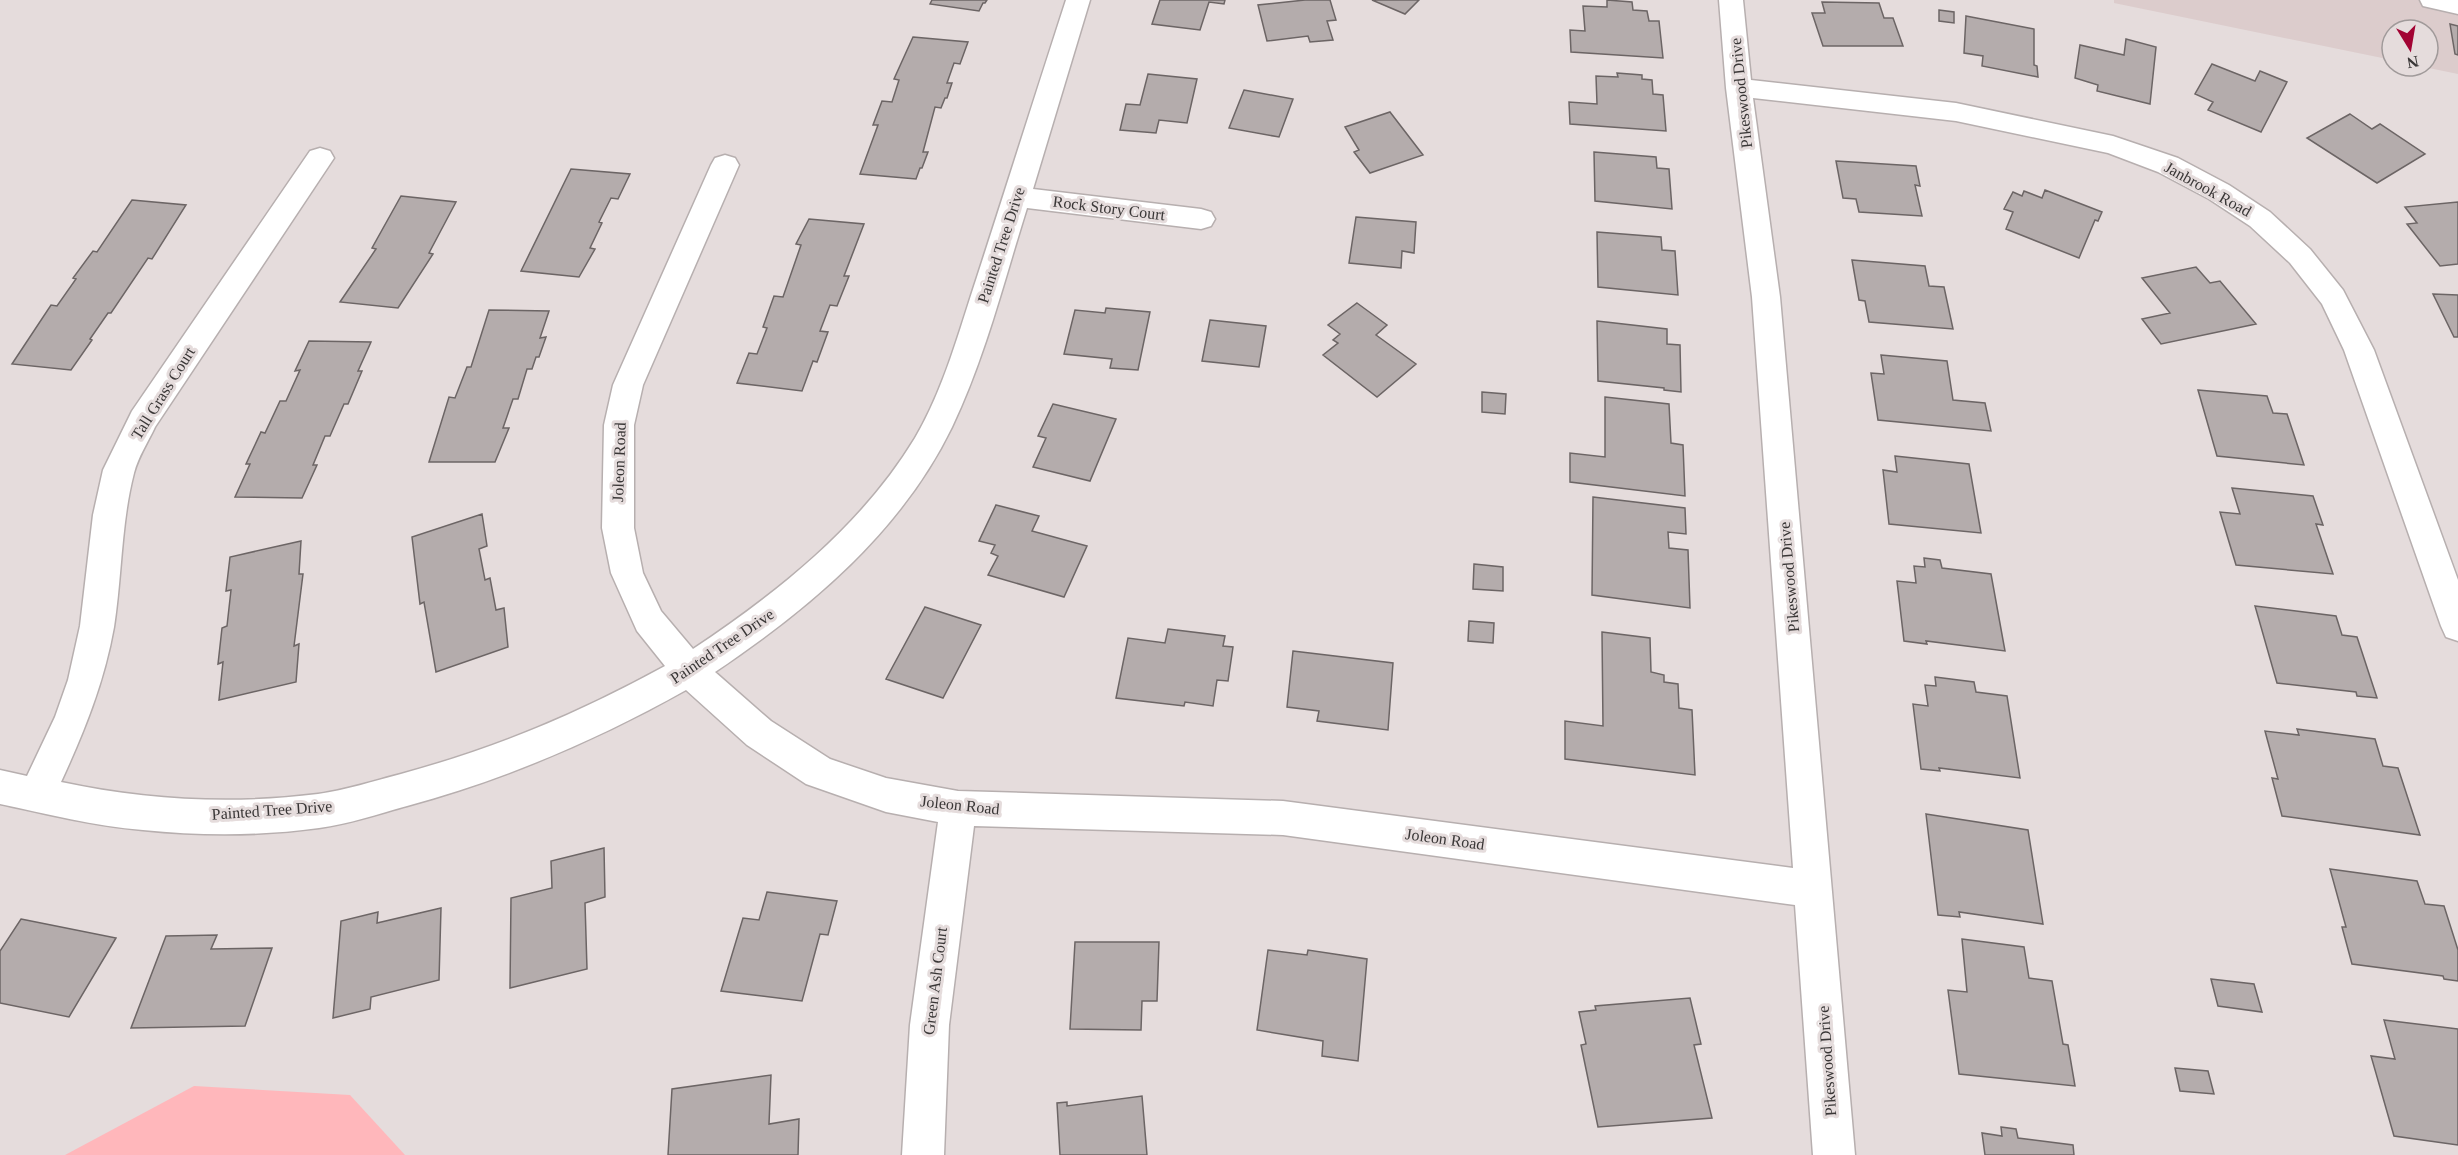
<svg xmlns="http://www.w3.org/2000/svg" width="2458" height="1155" viewBox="0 0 2458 1155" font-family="'Times New Roman',serif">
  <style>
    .built { fill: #dccccc }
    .green { fill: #ffb7bb }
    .building { fill: #b4acac; stroke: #6c6565; stroke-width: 1.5 }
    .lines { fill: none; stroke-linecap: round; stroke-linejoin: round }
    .minor-casing { stroke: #b7afaf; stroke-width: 3 }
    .minor { fill: #fff; fill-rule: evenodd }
    .labels { text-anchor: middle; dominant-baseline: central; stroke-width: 6; stroke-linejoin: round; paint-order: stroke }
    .street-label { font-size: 16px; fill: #393636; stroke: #e5dcdc }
  </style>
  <rect width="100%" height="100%" fill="#e5dcdc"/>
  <!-- built -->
  <path class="built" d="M2114,0H2458V74L2419,66H2428V30H2392V60L2114,3Z"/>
  <!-- green -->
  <path class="green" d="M194,1086L350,1095L405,1155H65Z"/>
  <!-- building -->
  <path class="building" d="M932,0H987L985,3H983L979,11L930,4Z
    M1160,0H1225L1224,4L1209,2L1200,30L1152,24Z
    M1305,0H1330L1336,20L1327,21L1333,40L1310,42L1308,36L1267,41L1258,5Z
    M1372,0H1419L1405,14Z
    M1607,0L1632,2L1633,10L1647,11L1649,21H1659L1663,58L1571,52L1570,30L1585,31L1583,6L1607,7Z
    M1822,2L1879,3L1884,18H1893L1903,46H1823L1812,13H1825Z
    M1939,10L1954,12V23L1939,21Z
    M1966,16L2034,29V65L2037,66L2038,77L1982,66L1983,56L1964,53Z
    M2450,24L2458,26V55L2455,54Z
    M913,37L968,42L960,64L954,63L947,83H952L947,98H945L941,108L935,107L923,152H928L922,168H920L916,179L860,174L878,125H873L882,101L892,102L899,80L894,79Z
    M2126,39L2156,47L2150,104L2097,91L2098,85L2075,78L2080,45L2124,55Z
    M2212,64L2255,81L2260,71L2287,82L2261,132L2208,110L2213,102L2195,94Z
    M1617,73L1642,75V79L1652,80L1653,94L1663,95L1666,131L1570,124L1569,102L1597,104L1596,76L1618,77Z
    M1148,74L1197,79L1187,123L1159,120L1156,133L1120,130L1126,104L1140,105Z
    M1244,90L1293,99L1279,137L1229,128Z
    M1390,112L1423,155L1370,173L1354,152L1359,150L1345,127Z
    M2350,114L2372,129L2380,124L2425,154L2377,183L2307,138Z
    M1594,152L1656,157L1657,168L1669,169L1672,209L1595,201Z
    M1836,161L1916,166L1920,186L1915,185L1922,216L1859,212L1856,199L1843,198Z
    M571,169L630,174L618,199L611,198L599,222L602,223L590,248L595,249L579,277L521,271Z
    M2045,190L2102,212L2098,221L2095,220L2079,258L2006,229L2013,212L2004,209L2013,192L2022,196L2024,191L2042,198Z
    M401,196L456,202L429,253L433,254L398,308L340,302L376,249L372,248Z
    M132,200L186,205L152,259L148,258L111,313H108L90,339L92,340L71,370L12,364L51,305L57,306L76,279L73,278L93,251L97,252Z
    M2458,202V264L2440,266L2407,224L2417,223L2405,207Z
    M1356,217L1416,222L1414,253L1402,251L1401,268L1349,263Z
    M809,219L864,224L844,276H849L837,306L830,305L820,331L828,332L817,362L813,361L802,391L737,383L749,353L757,354L767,328L763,327L774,296L783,297L801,245L796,244Z
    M1597,232L1661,237L1662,250L1675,251L1678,295L1598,287Z
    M1852,260L1925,266L1929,286L1944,287L1953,329L1869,322L1865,301L1859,300Z
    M2196,267L2210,283L2220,281L2256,324L2161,344L2142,319L2170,313L2142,278Z
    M2433,294L2458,295V337H2454Z
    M1357,303L1387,325L1376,335L1416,364L1377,397L1323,355L1338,343L1333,340L1340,334L1328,325Z
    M1106,308L1150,312L1138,370L1110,368L1112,359L1064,354L1075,310L1105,313Z
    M489,310L549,311L540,338L546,337L539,357H536L532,369H527L518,399H513L503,428H509L495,462H429L449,397L455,398L467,367H471Z
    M1210,320L1266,326L1259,367L1202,361Z
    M1597,321L1667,329V344L1680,345L1681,392L1664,390V388L1598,381Z
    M309,341L371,342L358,371H362L348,404H344L330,436H325L313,465H317L302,498L235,497L250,464H246L261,432L265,433L280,401H286L300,370L295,371Z
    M1881,355L1947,361L1953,400L1985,403L1991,431L1878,420L1871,373L1884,374Z
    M2198,390L2267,396L2273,413L2287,414L2304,465L2217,456Z
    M1482,392L1506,394L1505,414L1482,412Z
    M1605,397L1669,404L1671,443L1683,445L1685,496L1570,482V453L1605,457Z
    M1053,404L1116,419L1090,481L1033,467L1046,438L1038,436Z
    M1895,456L1969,464L1981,533L1889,524L1883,470L1897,472Z
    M2232,488L2313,496L2323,525L2316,524L2333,574L2236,565L2220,512L2240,514Z
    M1593,497L1685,508L1686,534L1668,532L1669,548L1688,550L1690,608L1592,595Z
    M996,505L1039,516L1032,531L1087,546L1064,597L988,575L998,556L991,553L995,545L979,541Z
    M482,514L487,546L479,549L485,580L490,578L496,610L504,608L508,647L436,672L424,602L420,604L412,537Z
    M301,541L299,574H303L294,646L299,644L296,682L219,700L223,662L218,664L222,628L227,626L231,590L226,591L230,557Z
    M1924,558L1940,560L1942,568L1991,574L2005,651L1926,641L1927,644L1904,641L1897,581L1916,583L1914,566L1925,567Z
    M1474,564L1503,567V591L1473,589Z
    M2255,606L2336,616L2342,635L2357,637L2377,698L2357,696L2356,692L2277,683Z
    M925,607L981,625L943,698L886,679Z
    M1469,621L1494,623L1493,643L1468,641Z
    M1168,629L1225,636L1223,646L1233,647L1228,681L1217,680L1213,706L1185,702L1184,706L1116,698L1128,638L1165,643Z
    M1602,632L1650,638L1651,672L1664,675V682L1678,684L1679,708L1692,710L1695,775L1565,759V721L1603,726Z
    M1293,651L1393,663L1388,730L1317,721L1319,711L1287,707Z
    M1935,677L1974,682L1976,692L2007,696L2020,778L1939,768L1940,771L1921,769L1913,704L1928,706L1925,685L1936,686Z
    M2297,729L2375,739L2383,766L2398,768L2420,835L2282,816L2272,778L2278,779L2265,731L2299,735Z
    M1926,814L2028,830L2043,924L1959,912L1960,917L1938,915Z
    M604,848L605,897L585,903L587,969L510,988L511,898L552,888L551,861Z
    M2330,869L2417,881L2425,904L2444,906L2458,950V981L2444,979L2443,976L2352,964L2342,927H2346Z
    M767,892L837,901L828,935L820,934L802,1001L721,991L743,918L759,920Z
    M441,908L439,980L371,997L370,1009L333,1018L341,921L378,912L377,923Z
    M21,919L116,938L69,1017L0,1003V951Z
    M217,935L211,949L272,948L245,1026L131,1028L166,936Z
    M1962,939L2024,947L2029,978L2052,981L2063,1044L2068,1045L2075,1086L1959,1074L1948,990L1967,992Z
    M1075,942H1159L1157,1001H1142L1141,1030L1070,1029Z
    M1268,950L1307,955L1308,950L1367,959L1358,1061L1322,1056L1323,1041L1257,1030Z
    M2211,979L2254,984L2262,1012L2218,1006Z
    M1690,998L1701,1044L1694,1045L1712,1118L1598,1127L1581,1045L1586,1044L1579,1012L1596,1010L1595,1006Z
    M2384,1020L2458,1029V1145L2394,1136L2371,1056L2395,1059Z
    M2175,1068L2208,1071L2214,1094L2180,1091Z
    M771,1075L769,1124L799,1119L798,1155H668L672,1089Z
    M1142,1096L1147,1155H1060L1057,1103L1067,1102V1106Z
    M2001,1127L2016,1129L2018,1138L2073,1145L2074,1155H1985L1982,1133L2002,1136Z"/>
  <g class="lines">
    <!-- minor casing -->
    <g class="minor-casing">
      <path id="minor" d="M1066,0H1090L1033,189L1201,209L1211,212L1215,219L1211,226L1201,229L1027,208C1004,281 985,358 952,427C901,532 810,608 715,672L771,721L830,759L886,778L958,791L1283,801L1793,868L1752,297L1726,88L1719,0H1743L1751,80L1956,103L2113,136L2178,158L2229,185L2270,212L2310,249L2343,290L2374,350L2458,580V641L2446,637L2441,626L2344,350L2322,304L2290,263L2250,226L2209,199L2158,172L2108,153L1956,121L1753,98L1780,297L1855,1155H1813L1795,905L1283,835L974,826L949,1025L944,1155H902L910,1025L938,822L886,812L806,784L747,745L686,690C597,740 506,779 407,806C378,814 349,824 319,828C261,836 201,836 143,830C94,826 47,814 0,804V770L27,776L55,717L68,680L80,626L93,515L103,470L132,411L310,151L320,148L330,151L334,158L155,427C148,442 138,457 134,473C121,523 122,576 114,627C104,683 84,732 61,782C145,800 232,805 318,794C346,790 374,781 401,774C499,747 577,714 665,666L637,631L611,573L602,528L604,425L613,385L711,165L715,158L725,155L735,158L739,165L643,385L634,425V528L643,573L661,611L693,649C778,592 861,527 915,438C944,389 959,331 977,277C1007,185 1036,92 1066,0Z
        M2420,0H2458V14L2423,6Z"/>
    </g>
    <!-- minor -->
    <use href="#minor" class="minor"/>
  </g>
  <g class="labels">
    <!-- street labels -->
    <g class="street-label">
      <text transform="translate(1741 93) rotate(-96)">Pikeswood Drive</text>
      <text transform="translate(2208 189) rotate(29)">Janbrook Road</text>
      <text transform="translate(1109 208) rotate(7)">Rock Story Court</text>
      <text transform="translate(1001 245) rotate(-72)">Painted Tree Drive</text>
      <text transform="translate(163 393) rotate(-58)">Tall Grass Court</text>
      <text transform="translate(619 462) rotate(-88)">Joleon Road</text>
      <text transform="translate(1789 577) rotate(-95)">Pikeswood Drive</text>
      <text transform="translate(722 646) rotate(-34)">Painted Tree Drive</text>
      <text transform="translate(960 805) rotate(6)">Joleon Road</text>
      <text transform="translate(272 810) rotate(-4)">Painted Tree Drive</text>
      <text transform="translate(1445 839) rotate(8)">Joleon Road</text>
      <text transform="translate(935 981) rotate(-83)">Green Ash Court</text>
      <text transform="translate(1827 1061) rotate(-94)">Pikeswood Drive</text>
    </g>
  </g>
  <!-- north arrow -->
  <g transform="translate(2410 48) rotate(169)"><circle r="28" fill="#e5dcdc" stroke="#a09a9a" stroke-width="1.5"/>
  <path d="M0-4.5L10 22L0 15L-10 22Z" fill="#a20333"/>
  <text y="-9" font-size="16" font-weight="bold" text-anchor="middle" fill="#393636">N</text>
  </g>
</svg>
